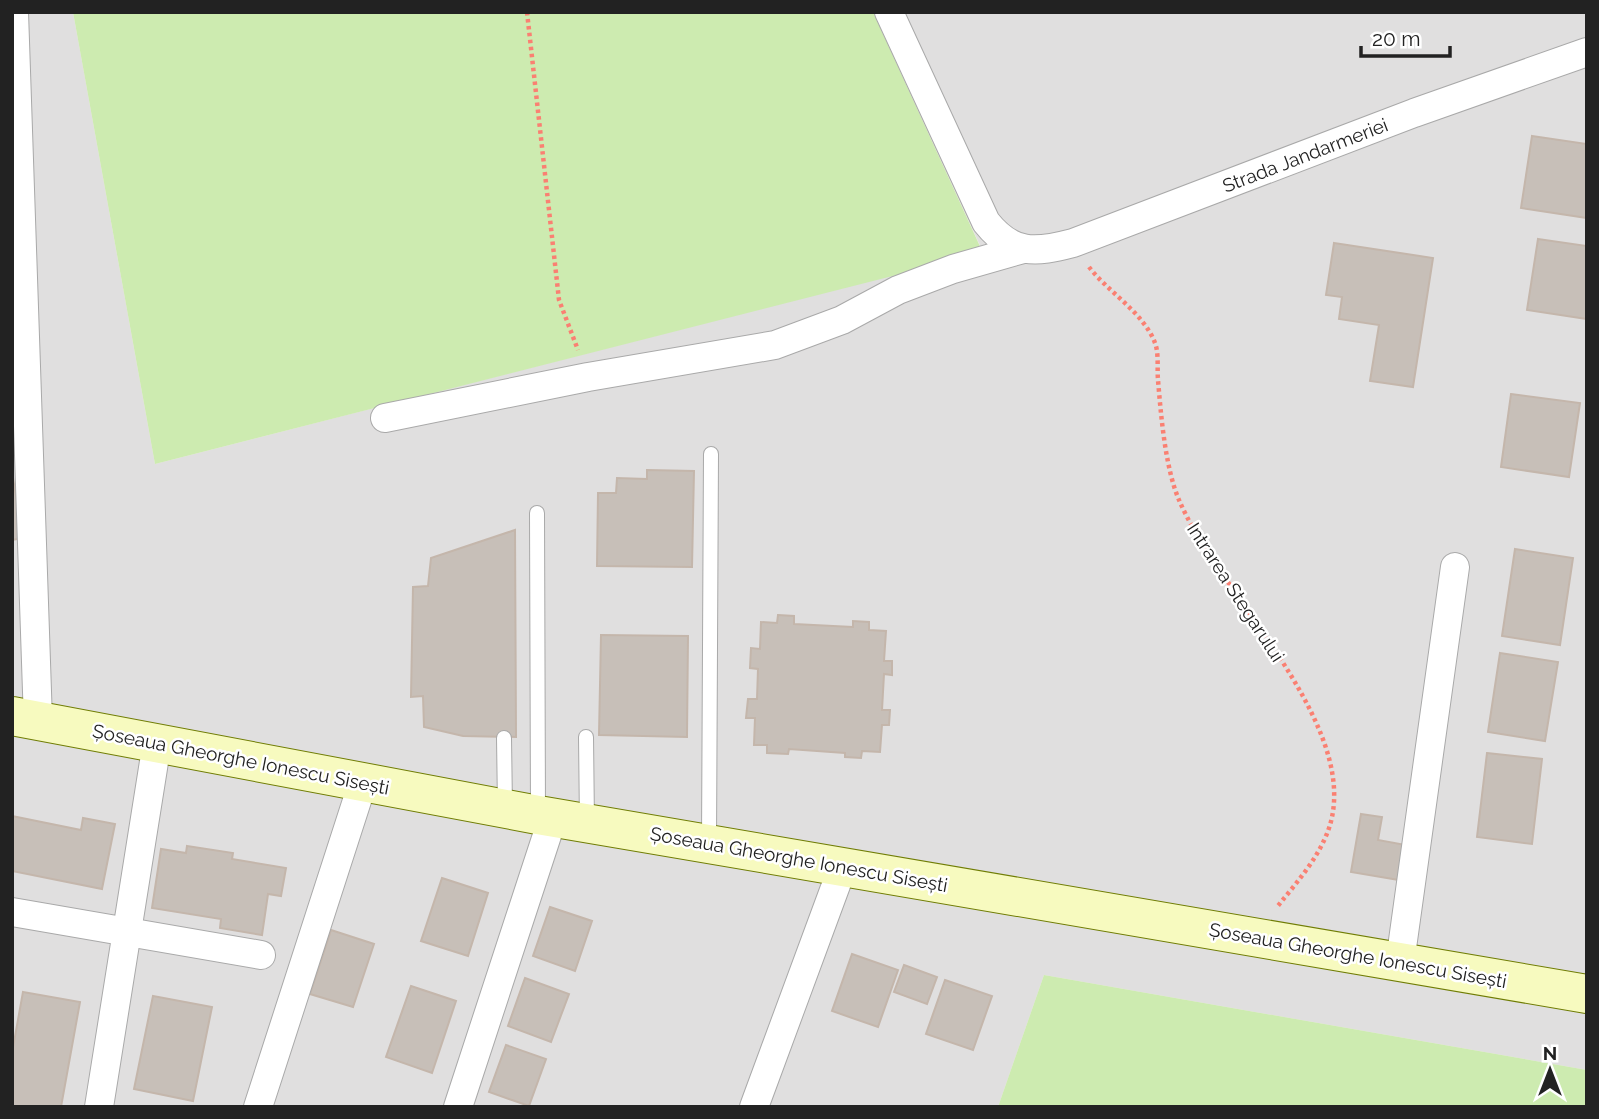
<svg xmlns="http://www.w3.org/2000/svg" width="1599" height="1119" viewBox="0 0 1599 1119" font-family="Raleway,sans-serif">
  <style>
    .residential { fill: #e0dfdf }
    .grass { fill: #cdebb0 }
    .building { fill: #c7bfb8; stroke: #c4b6ab; stroke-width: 2 }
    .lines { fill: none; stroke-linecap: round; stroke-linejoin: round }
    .lane-casing { stroke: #a9a9a9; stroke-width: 16 }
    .street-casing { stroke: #a9a9a9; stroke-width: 30 }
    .secondary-casing { stroke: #707d05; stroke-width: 40 }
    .path { stroke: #fa8072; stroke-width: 4.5; stroke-dasharray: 3.5 3.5; stroke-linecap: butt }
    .lane { stroke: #fff; stroke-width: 14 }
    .street { stroke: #fff; stroke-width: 28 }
    .secondary { stroke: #f7fabf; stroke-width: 38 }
    .labels { text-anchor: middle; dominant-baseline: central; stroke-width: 5; stroke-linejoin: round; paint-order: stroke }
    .street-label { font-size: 19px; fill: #222; stroke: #fff }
  </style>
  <rect width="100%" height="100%" fill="#f2efe9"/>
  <!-- residential -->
  <path class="residential" d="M12,12H73L155,464L983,252L873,12H1587V1070L1044,975L998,1107H12Z"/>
  <!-- grass -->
  <path class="grass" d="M73,12H873L983,253L155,464Z
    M1044,975L1587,1070V1107H998Z"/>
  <!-- building -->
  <path class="building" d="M1532,136L1587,144V218L1521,208Z
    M1538,239L1587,246V319L1527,310Z
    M1334,243L1433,258L1413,387L1370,381L1379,325L1339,319L1342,297L1326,295Z
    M1511,394L1580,403L1569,477L1501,467Z
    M647,470L694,471L692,567L597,566L598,493H616L617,478L647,479Z
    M12,472L23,538L12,540Z
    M515,530L516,737L463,736L424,727L423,696L411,697L413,587L428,586L431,558Z
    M1515,549L1573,558L1560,645L1502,636Z
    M778,615L794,616V624L853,627V621L869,622V630L886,631L884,661H892V675L884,674L882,710H890L889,725H882L880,752L862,751L861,758L845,757V753L789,749L788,754L767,753V745H754L755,718H746L748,699H757L758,669L750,668L751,648L760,649L761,622L777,623Z
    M601,635L688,636L687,737L599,735Z
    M1500,653L1558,662L1545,741L1488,732Z
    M1487,753L1542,759L1532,844L1477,837Z
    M1361,814L1382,817L1378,840L1411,846L1405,881L1351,872Z
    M12,816L81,830L83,818L115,824L102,889L12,871Z
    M187,846L233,853L232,859L286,868L281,896L268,894L262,935L220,928L221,919L152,908L161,849L186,853Z
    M442,878L488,893L468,956L421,941Z
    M550,907L592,921L575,971L533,956Z
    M331,930L374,944L353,1007L310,994Z
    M852,954L898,970L878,1027L832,1011Z
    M904,965L937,977L927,1004L894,992Z
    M525,978L569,994L551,1042L508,1026Z
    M945,980L992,996L973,1050L926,1034Z
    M411,986L456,1001L432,1073L386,1057Z
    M23,992L80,1002L61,1107H12V1053Z
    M153,996L212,1007L193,1101L134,1089Z
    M506,1045L546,1059L529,1106L489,1092Z"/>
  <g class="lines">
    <!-- lane casing -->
    <g class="lane-casing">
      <path id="lane" d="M537,513L538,813
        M586,737L587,823
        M504,738L505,807
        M709,842L711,454"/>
    </g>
    <!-- street casing -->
    <g class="street-casing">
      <path id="street" d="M14,12L38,721
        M889,12L986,222C1012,255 1035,253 1073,243L1414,113L1587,52
        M385,418L588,377L775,345L842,320L898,290L953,269L1023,249
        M12,912L261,955
        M1400,962L1455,567
        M99,1107L157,743
        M258,1107L363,782
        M458,1107L553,817
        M754,1107L843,866"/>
    </g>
    <!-- secondary casing -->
    <g class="secondary-casing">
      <path id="secondary" d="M12,716L538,815L1587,994"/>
    </g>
    <!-- path -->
    <path class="path" d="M527,12L559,300L578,350
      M1089,267C1108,292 1144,313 1155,343C1159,353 1157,369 1158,380C1161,415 1165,467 1179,500C1217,590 1353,716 1332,817C1325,851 1298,881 1277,907"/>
    <!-- lane -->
    <use href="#lane" class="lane"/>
    <!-- street -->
    <use href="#street" class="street"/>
    <!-- secondary -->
    <use href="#secondary" class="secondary"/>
  </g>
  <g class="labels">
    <!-- street labels -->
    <g class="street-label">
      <text transform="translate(1305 155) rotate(-21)">Strada Jandarmeriei</text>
      <text transform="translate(1236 592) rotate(57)">Intrarea Stegarului</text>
      <text transform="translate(241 759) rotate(11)">Șoseaua Gheorghe Ionescu Sisești</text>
      <text transform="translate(799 859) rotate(10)">Șoseaua Gheorghe Ionescu Sisești</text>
      <text transform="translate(1358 955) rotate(10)">Șoseaua Gheorghe Ionescu Sisești</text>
    </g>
  </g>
  <!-- border -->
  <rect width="1599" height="1119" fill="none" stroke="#222222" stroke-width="28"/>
  <!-- north arrow -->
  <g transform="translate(1550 1070)" stroke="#ffffff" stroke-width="5" paint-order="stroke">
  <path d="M0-5L12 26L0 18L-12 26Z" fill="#222222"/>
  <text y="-10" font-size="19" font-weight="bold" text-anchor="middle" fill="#222222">N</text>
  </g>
  <!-- scale -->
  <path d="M1361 46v10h89v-10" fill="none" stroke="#222222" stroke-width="3.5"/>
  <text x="1372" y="46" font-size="21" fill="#222222" stroke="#ffffff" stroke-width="5" paint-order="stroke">20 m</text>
</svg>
